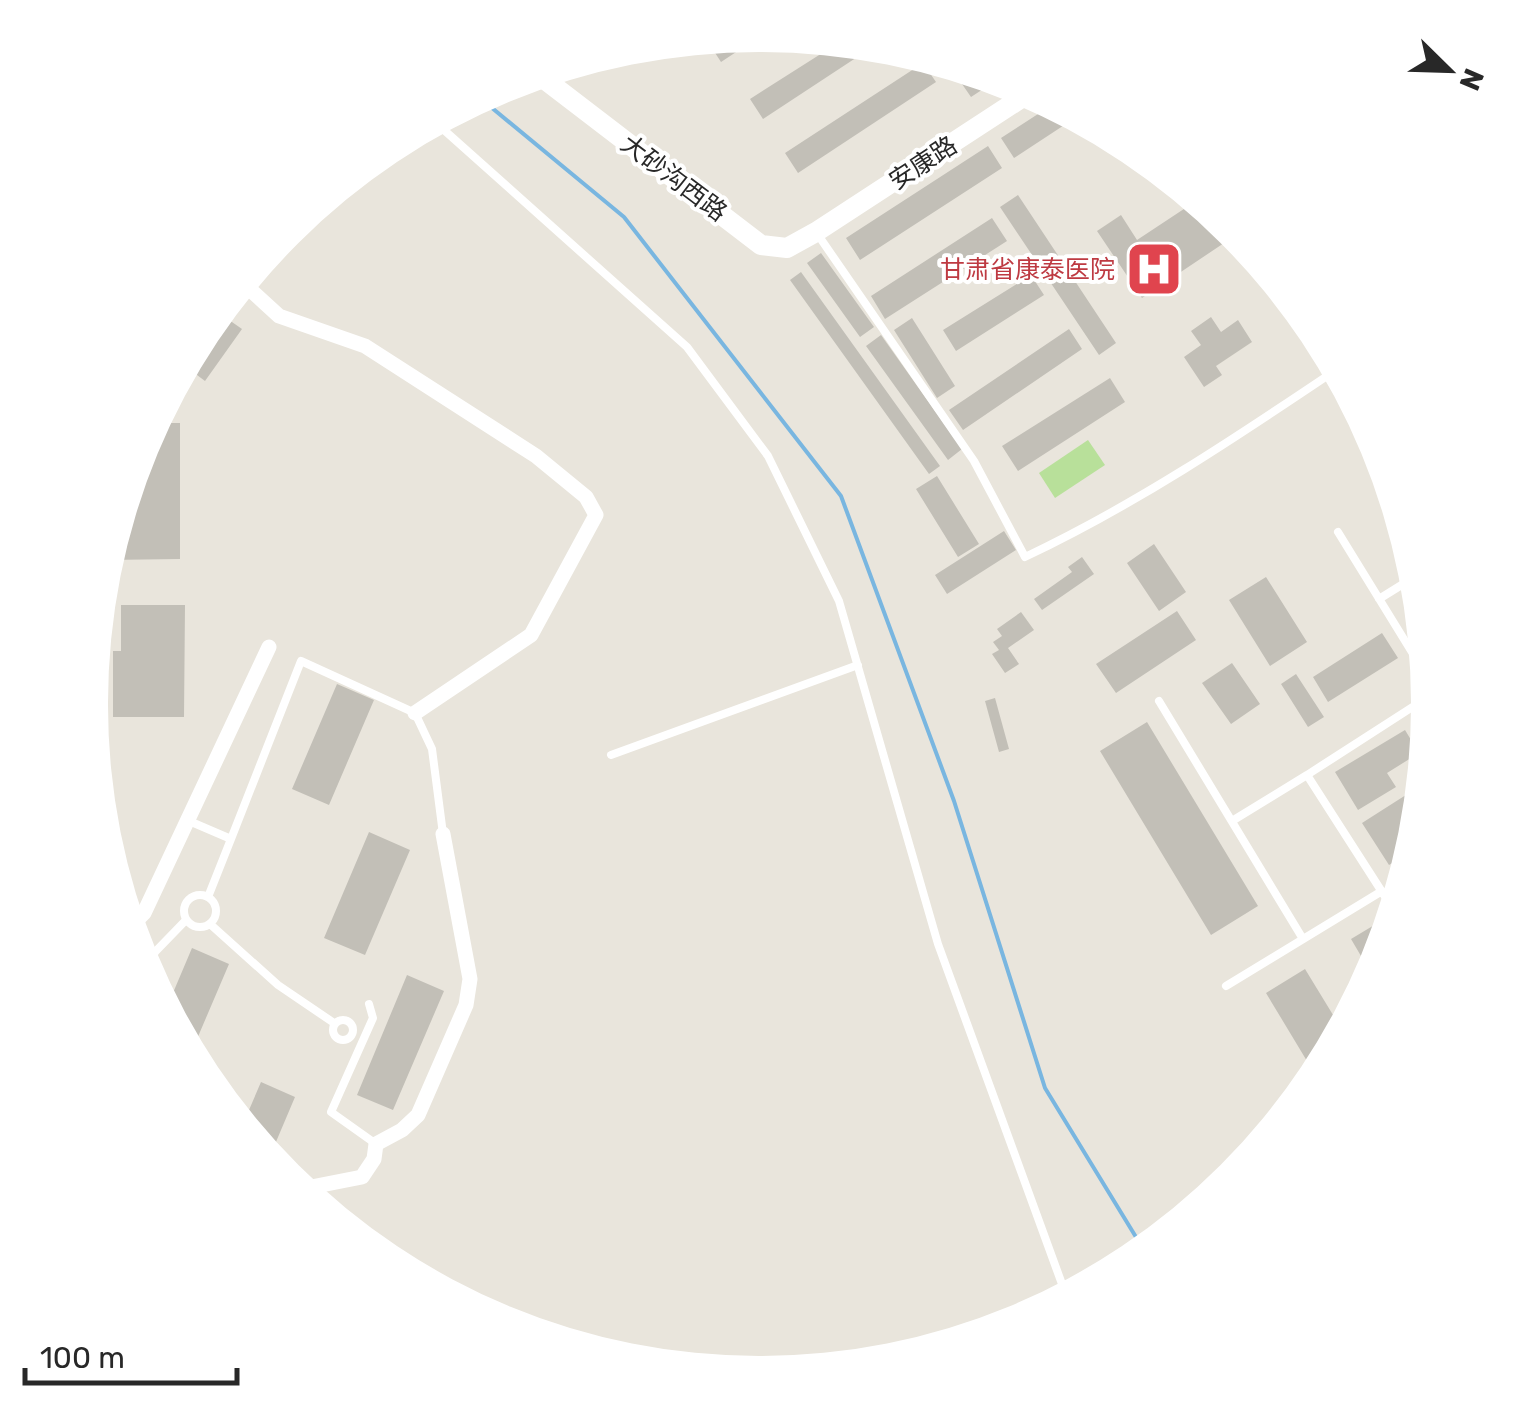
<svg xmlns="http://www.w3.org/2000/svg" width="1519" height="1408" viewBox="0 0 1519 1408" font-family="Rubik,'Noto Sans SC',sans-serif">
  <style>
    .pitch { fill: #b8e09a }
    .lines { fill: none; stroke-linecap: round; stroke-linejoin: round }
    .stream { stroke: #79b6e0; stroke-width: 4 }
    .building { fill: #c2bfb7 }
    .lane { stroke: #fff; stroke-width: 8 }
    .street { stroke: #fff; stroke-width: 15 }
    .secondary { stroke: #fff; stroke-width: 20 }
    .labels { text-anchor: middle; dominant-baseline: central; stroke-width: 8; stroke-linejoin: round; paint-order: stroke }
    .street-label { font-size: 25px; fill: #282828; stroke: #fff }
    .health-label { font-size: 25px; fill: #be3a42; stroke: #fff; text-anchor: end }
  </style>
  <rect width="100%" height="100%" fill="#e9e5dc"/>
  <!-- pitch -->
  <path class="pitch" d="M1088,440L1105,465L1055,498L1039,473Z"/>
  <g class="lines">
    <!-- stream -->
    <path class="stream" d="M480,98L624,217L841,496L954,801L1045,1088L1139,1242L1150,1245
      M1132,1260L1139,1242"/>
  </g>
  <!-- building -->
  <path class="building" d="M762,35L721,62L708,42L712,40Z
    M838,43L874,46L763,119L750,99Z
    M923,63L936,82L798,173L785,153Z
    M957,68L997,80L971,97L953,71Z
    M1052,105L1075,118L1014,158L1001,138Z
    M988,146L1002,168L860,260L846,238Z
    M1018,195L1116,343L1099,355L1000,207Z
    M1196,201L1236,235L1142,298L1097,231L1121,215L1137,240Z
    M992,218L1007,241L885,319L871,296Z
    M821,253L874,327L860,337L807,263Z
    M801,272L940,466L929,474L790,280Z
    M1031,275L1044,295L956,351L943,330Z
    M219,313L242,329L205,381L185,366L204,332Z
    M1211,317L1221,332L1238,320L1252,342L1216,366L1222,375L1204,387L1184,357L1201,345L1191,331Z
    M912,318L955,386L937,398L894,330Z
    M1069,329L1082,349L963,430L949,410Z
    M881,335L962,449L948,460L866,346Z
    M1110,378L1125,402L1018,471L1002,446Z
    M155,423H180V559L107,560L142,447Z
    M937,476L979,544L958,557L916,489Z
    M1004,531L1016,550L947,594L935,575Z
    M1154,544L1186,592L1159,611L1127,563Z
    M1082,557L1094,574L1042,610L1034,599L1072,572L1068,567Z
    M1266,577L1307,642L1270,666L1229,600Z
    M121,605H185L184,717H113V651H121Z
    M1177,611L1196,640L1116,693L1096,664Z
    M1021,612L1034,630L1008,648L1019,664L1005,673L992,654L999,650L993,642L1002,636L997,629Z
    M1382,633L1398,658L1328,702L1313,677Z
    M1232,663L1260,704L1231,724L1202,683Z
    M1296,674L1324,717L1308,727L1281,684Z
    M337,684L374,700L329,805L292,789Z
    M995,698L1009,749L999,752L985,701Z
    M1147,722L1258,906L1211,935L1100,751Z
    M1405,730L1419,753L1387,773L1396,787L1358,810L1335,772Z
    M1420,786L1416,835L1410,852L1389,865L1362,823Z
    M369,832L410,850L365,955L324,938Z
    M1391,915L1377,961L1371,973L1351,939Z
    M192,948L229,964L191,1053L167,1007Z
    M1305,969L1341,1028L1316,1076L1266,993Z
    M407,975L444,991L393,1110L357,1095Z
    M261,1082L295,1097L270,1156L243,1124Z"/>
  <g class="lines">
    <!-- lane -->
    <path class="lane" d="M550,79L592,59
      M435,122L687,347L768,456L839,601L938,944L1066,1295
      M816,232L974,461L1025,557C1135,505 1235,438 1336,370
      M1338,532L1426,675
      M1379,599L1416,576
      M1159,701L1303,939
      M611,755L858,665
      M189,821L231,839L301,661L415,713L432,749L443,834
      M1232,821L1307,775
      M184 911a16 16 0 1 1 32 0a16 16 0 1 1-32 0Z
      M208,897L231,839
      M1393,909L1307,775L1428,697
      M210,924L278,985L334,1023
      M147,971L155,952L186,920
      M1226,986L1382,891
      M369,1004L373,1018L331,1112L376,1144
      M333 1030a10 10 0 1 1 20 0a10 10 0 1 1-20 0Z"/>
    <!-- street -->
    <path class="street" d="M243,283L279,316L365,346L536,456L586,497L596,515L531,635L415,713
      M131,926L144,913L269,647
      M301,1189L362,1177L374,1159L376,1144L402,1130L418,1115L466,1005L470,979L443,834"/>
    <!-- secondary -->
    <path class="secondary" d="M539,75L761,245L787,248L816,232L1029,93"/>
  </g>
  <!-- icons -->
  <defs>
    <g id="hospital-square" transform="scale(2.875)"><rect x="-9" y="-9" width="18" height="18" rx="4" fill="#e0444e" stroke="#fff"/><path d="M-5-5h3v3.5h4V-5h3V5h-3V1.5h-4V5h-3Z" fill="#fff"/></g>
  </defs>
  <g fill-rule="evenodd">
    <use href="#hospital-square" x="1154" y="269"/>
  </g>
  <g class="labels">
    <!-- street labels -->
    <g class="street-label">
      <text transform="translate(923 163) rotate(-33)">安康路</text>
      <text transform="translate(674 178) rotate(37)">大砂沟西路</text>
    </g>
    <!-- health labels -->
    <g class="health-label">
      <text x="1115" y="269">甘肃省康泰医院</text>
    </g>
  </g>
  <!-- crop -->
  <path d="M0 0H1519V1408H0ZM759 52H760A651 651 0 0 1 1411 703V705A651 651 0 0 1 760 1356H759A651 651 0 0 1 108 705V703A651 651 0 0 1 759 52Z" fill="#fff" fill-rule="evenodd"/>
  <!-- north arrow -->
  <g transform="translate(1449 70) rotate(113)" stroke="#ffffff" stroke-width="8" paint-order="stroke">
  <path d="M0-8L18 38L0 25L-18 38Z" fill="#282828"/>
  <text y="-15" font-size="28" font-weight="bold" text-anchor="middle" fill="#282828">N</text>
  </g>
  <!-- scale -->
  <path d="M25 1368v15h212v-15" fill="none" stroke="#282828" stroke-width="5"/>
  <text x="40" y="1368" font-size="30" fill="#282828" stroke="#ffffff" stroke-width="8" paint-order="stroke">100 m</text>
</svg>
